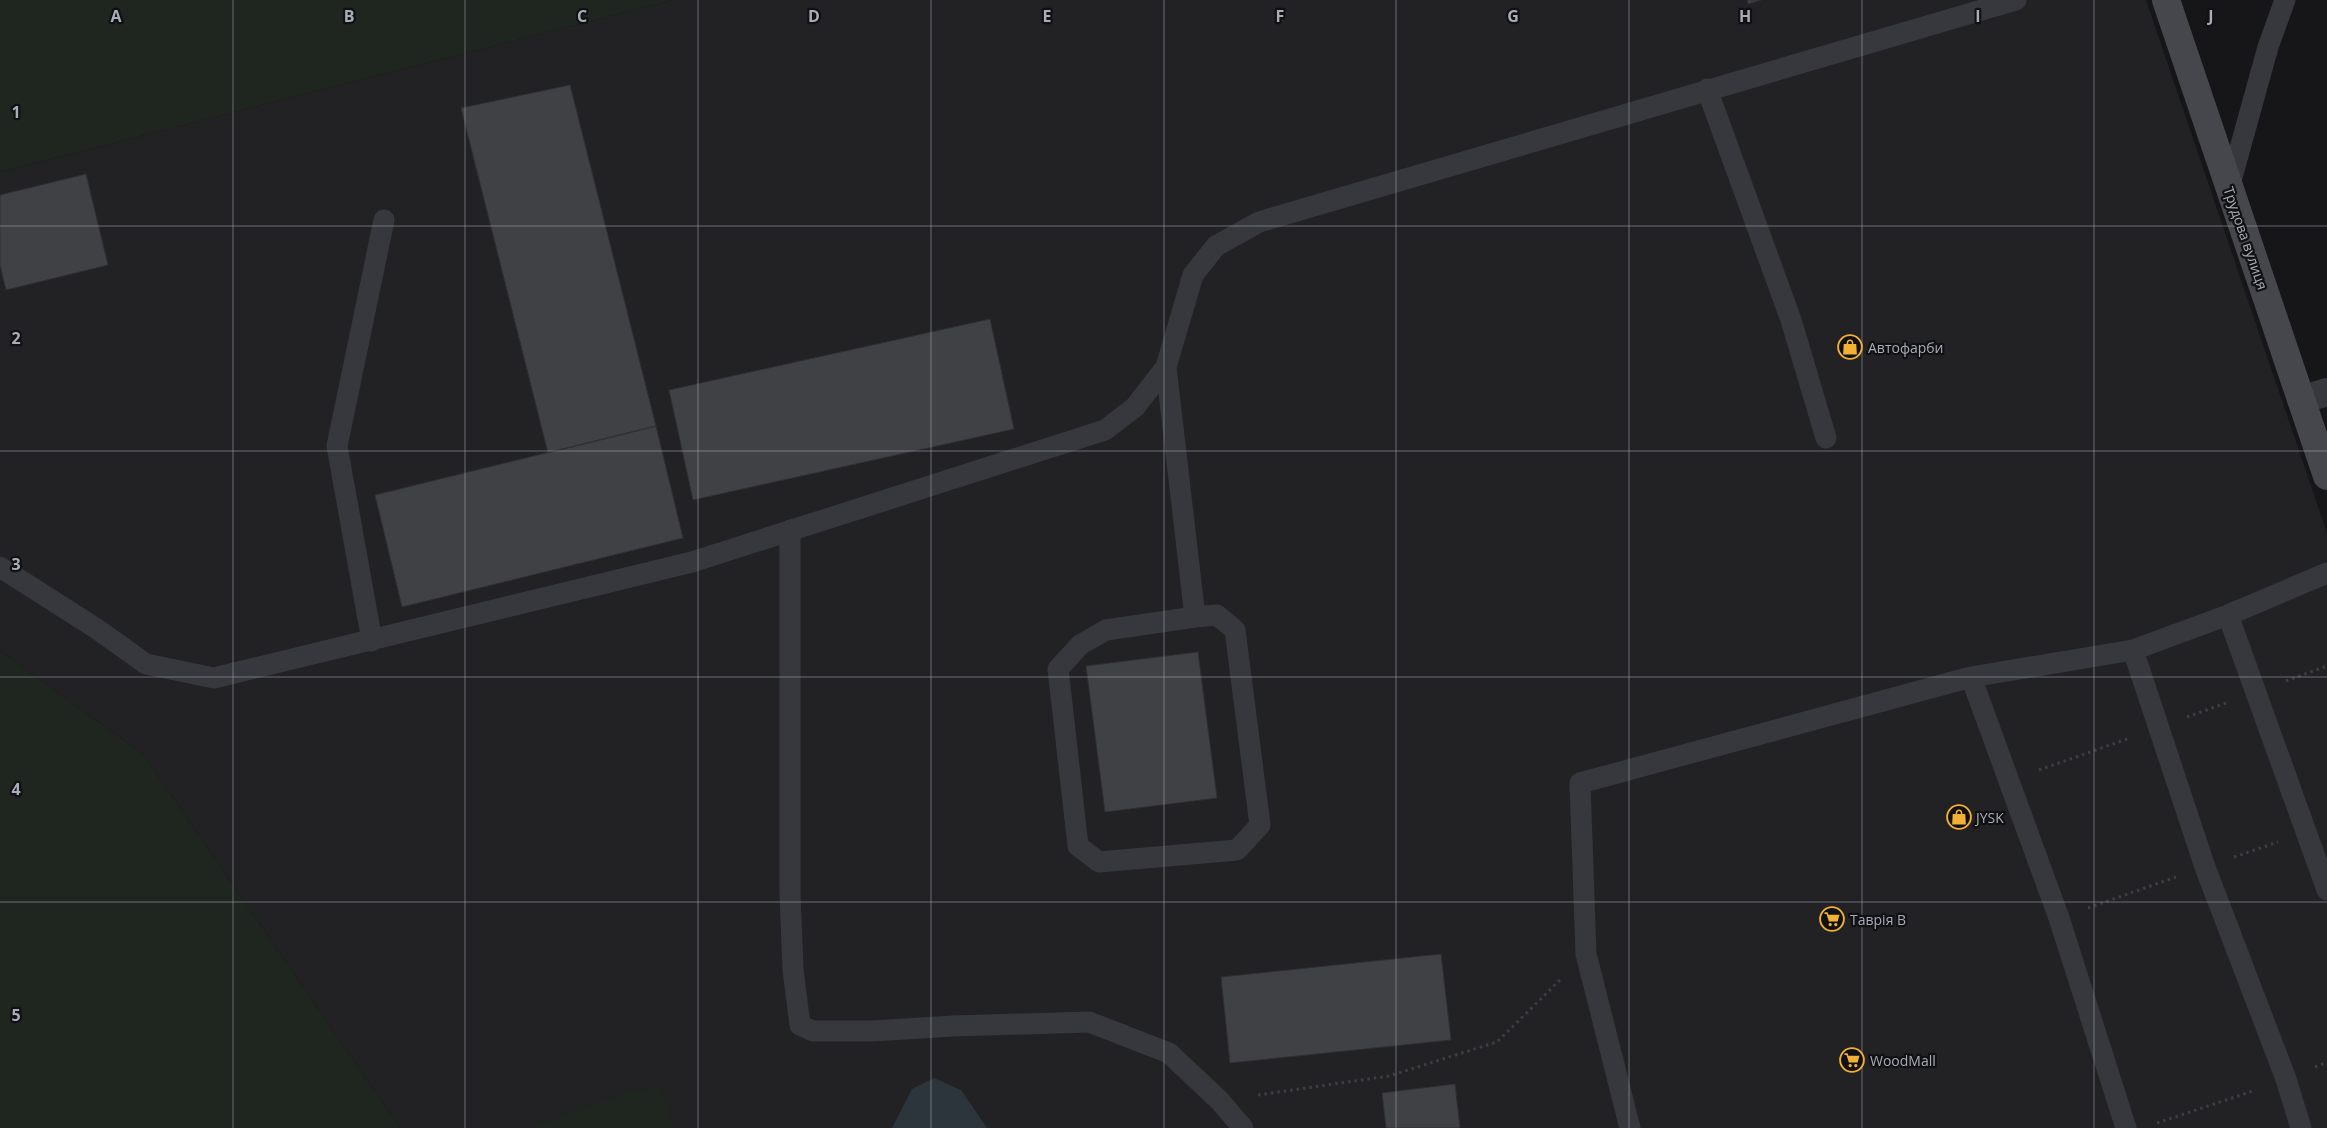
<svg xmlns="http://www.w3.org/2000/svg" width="2327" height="1128" viewBox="0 0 2327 1128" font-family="'Open Sans',sans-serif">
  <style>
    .built { fill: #222225 }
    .green { fill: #1e261f }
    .water { fill: #2c353c }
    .building { fill: #404145; stroke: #303034 }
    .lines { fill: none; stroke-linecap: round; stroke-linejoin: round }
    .path { stroke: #3d3f44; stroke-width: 3; stroke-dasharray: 2.5 4; stroke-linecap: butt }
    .service { stroke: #37383d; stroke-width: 21 }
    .minor { stroke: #37383d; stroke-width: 28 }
    .secondary { stroke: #45474d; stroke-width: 28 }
    .grid { fill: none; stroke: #a8adb8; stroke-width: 1; stroke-opacity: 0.55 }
    .labels { text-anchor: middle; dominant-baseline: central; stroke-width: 4.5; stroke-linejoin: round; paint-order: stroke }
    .street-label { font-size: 14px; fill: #a8adb8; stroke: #111113 }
    .poi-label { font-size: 14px; fill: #a8adb8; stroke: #111113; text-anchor: start }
    .grid-label { font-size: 16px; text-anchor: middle; font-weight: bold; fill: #a8adb8; stroke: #111113; stroke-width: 4.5; stroke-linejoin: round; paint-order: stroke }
  </style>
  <rect width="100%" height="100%" fill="#161618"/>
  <!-- built -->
  <path class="built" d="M673,0H2146L2327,533V1128H400L143,754L0,651V172Z"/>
  <!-- green -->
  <path class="green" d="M0,0H673L0,172Z
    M0,651L143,754L400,1128H0Z
    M661,1088L673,1125L671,1128H529L633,1091Z"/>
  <!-- water -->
  <path class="water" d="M934,1078L961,1090L987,1128H892L912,1089Z"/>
  <!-- building -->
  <path class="building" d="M1747,0H1761L1748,4Z
    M570,85L656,426L548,453L461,108Z
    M86,174L108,265L6,290L0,265V195Z
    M990,319L1014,429L693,500L669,390Z
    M656,426L683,538L402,607L375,495Z
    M1198,652L1217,798L1105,812L1086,666Z
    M1441,954L1451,1040L1230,1063L1221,977Z
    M1455,1084L1460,1128H1386L1382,1093Z"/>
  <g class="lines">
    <!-- path -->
    <path class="path" d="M2286,681L2327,666
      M2187,717L2226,703
      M2039,770L2130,738
      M2234,857L2278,842
      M2088,908L2176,877
      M2315,1067L2327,1062
      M1258,1095L1389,1076L1497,1042L1560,980
      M2157,1123L2256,1090"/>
    <!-- service -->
    <path class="service" d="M1707,89L1791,320L1826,438
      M2229,188L2268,47L2285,0
      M1166,367L1195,617L1217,615L1235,630L1260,825L1237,850L1099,862L1078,846L1058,669L1080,645L1106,630L1195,617
      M790,530V893L793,970L800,1025L813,1031H872L953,1026L1089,1022L1169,1053L1220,1101L1243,1128
      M0,567L97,629L146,664L214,678L692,562L1105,430L1135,407L1166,367L1193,275L1216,246L1259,222L2016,0
      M2228,615L2327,573
      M372,641L337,446L384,220
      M2133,650L2228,615L2327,890
      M1971,677L2133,650L2205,867L2286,1079L2301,1128
      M1630,1128L1586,954L1580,783L1971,677L2059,918L2126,1128"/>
    <!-- minor -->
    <path class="minor" d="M2301,400L2327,392"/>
    <!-- secondary -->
    <path class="secondary" d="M2166,0L2327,476"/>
  </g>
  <!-- grid -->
  <path class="grid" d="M233,0V1128M465,0V1128M698,0V1128M931,0V1128M1164,0V1128M1396,0V1128M1629,0V1128M1862,0V1128M2094,0V1128M0,226H2327M0,451H2327M0,677H2327M0,902H2327"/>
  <!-- icons -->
  <defs>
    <g id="shop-ring" transform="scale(1.25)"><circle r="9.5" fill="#111113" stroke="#f2b134" stroke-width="1.5"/><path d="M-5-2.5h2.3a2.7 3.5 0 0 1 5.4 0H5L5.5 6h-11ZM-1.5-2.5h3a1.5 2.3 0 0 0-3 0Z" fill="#f2b134"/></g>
    <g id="supermarket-ring" transform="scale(1.25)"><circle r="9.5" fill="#111113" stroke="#f2b134" stroke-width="1.5"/><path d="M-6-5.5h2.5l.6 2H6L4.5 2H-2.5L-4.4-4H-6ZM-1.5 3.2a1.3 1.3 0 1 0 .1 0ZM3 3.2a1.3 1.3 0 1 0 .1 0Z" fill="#f2b134"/></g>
  </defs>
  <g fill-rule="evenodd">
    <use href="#shop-ring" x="1850" y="347"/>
    <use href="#shop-ring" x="1959" y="817"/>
    <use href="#supermarket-ring" x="1832" y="919"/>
    <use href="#supermarket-ring" x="1852" y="1060"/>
  </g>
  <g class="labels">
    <!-- street labels -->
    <g class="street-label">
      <text transform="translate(2246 238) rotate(71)">Трудова вулиця</text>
    </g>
    <!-- poi labels -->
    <g class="poi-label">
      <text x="1868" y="347">Автофарби</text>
      <text x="1976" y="817">JYSK</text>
      <text x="1850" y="919">Таврія В</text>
      <text x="1870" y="1060">WoodMall</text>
    </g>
  </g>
  <g class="grid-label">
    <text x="116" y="22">A</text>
    <text x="349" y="22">B</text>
    <text x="582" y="22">C</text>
    <text x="814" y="22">D</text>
    <text x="1047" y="22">E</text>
    <text x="1280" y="22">F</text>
    <text x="1513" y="22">G</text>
    <text x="1745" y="22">H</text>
    <text x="1978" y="22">I</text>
    <text x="2211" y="22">J</text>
    <text x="16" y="118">1</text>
    <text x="16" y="344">2</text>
    <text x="16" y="570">3</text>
    <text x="16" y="795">4</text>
    <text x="16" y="1021">5</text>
  </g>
</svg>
